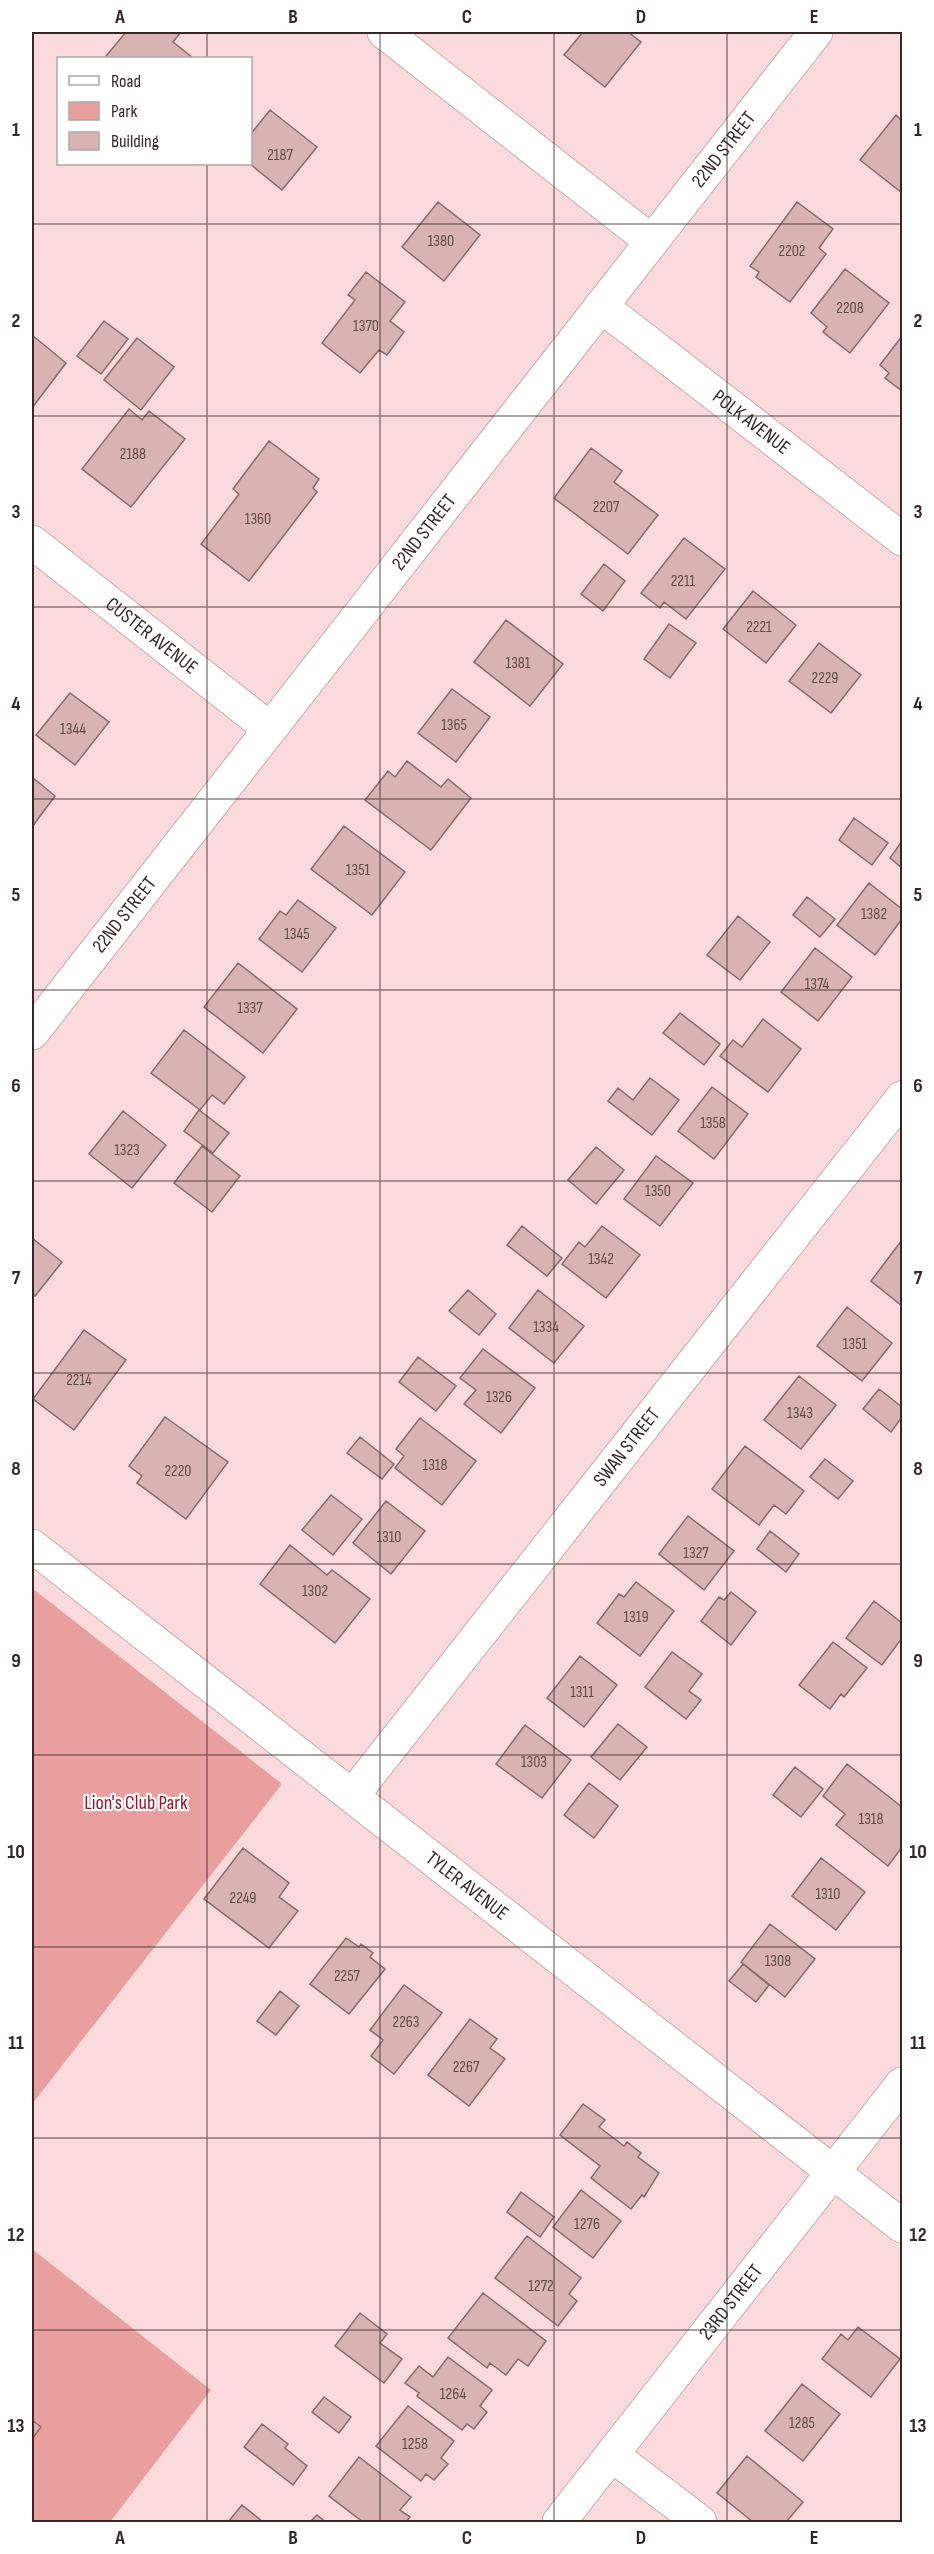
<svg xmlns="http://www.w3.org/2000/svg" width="934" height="2554" viewBox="0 0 934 2554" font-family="'Sofia Sans Condensed',sans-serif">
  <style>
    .green { fill: #e89f9e }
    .building { fill: #d9b3b2; stroke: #8b6969; stroke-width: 1.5 }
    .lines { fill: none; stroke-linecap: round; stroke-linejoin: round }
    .minor-casing { stroke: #cea9a8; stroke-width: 35 }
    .minor { stroke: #fff; stroke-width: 33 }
    .grid { fill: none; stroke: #362727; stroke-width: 1.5; stroke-opacity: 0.55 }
    .labels { text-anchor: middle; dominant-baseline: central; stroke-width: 4.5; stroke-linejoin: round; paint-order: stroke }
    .number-label { font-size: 16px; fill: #5f4a4a }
    .street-label { font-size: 20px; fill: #362727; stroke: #fff }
    .park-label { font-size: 20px; fill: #96172b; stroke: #fff }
    .neatline { fill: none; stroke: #362727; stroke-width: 2 }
    .grid-label { font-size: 20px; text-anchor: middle; font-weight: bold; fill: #362727 }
  </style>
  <rect width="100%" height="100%" fill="#fadada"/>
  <!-- green -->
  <path class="green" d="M32,1588L282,1784L32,2104Z
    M32,2249L211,2390L110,2522H32Z"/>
  <!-- building -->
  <path class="building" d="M126,32H181L173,42L193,58H109L106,56Z
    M583,32H628L641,42L605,87L564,55Z
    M270,110L317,147L282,190L250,164V135Z
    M896,115L902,121V193L860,160Z
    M438,202L480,235L444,281L402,247Z
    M797,202L833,229L819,248L826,254L790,302L756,277L759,272L750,266Z
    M845,269L889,303L850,353L823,332L827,327L811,313Z
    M366,272L405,302L390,321L404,332L387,355L379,350L360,373L322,343L355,300L348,295Z
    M104,321L128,339L101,374L77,356Z
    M32,335L66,363L32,408Z
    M902,336V391L885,378L889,373L880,365Z
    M137,338L174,367L141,410L104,380Z
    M129,409L142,420L149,411L185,439L131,507L82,469Z
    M269,441L319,479L313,488L317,492L249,581L201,544L239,494L233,489Z
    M591,448L622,471L614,482L658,515L628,554L554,498Z
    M684,538L725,569L686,619L664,602L660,608L641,593Z
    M604,564L625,581L603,611L581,594Z
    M753,591L796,625L766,663L723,629Z
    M506,620L563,664L530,706L474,662Z
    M669,624L696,643L670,678L644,659Z
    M819,643L861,675L831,713L789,681Z
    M452,689L490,717L456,762L418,733Z
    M70,693L109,722L75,765L36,735Z
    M407,761L441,787L448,779L471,798L431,850L365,800L388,771L395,777Z
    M32,777L55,796L32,827Z
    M854,818L888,843L872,865L839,840Z
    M344,826L405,872L372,915L311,869Z
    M902,841V868L890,858Z
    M869,883L902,909V919L875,955L837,925Z
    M807,897L835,919L820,937L793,915Z
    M298,900L336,928L302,972L259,939L280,911L286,915Z
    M738,916L770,942L740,980L707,955Z
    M815,948L852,977L818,1021L781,992Z
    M238,963L297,1009L263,1053L204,1007Z
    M680,1013L720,1044L704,1065L663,1033Z
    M763,1019L801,1049L768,1092L720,1056L733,1040L742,1047Z
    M184,1030L245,1077L224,1104L212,1095L200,1110L151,1073Z
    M650,1078L679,1100L652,1135L608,1101L618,1088L633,1100Z
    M712,1087L748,1114L714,1159L678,1131Z
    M199,1110L229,1133L213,1153L184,1131Z
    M123,1111L166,1145L132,1188L89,1154Z
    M202,1146L240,1176L212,1212L174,1183Z
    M596,1147L624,1170L596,1204L568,1180Z
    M656,1156L693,1183L660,1226L624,1199Z
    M522,1226L562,1258L547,1276L507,1245Z
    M602,1226L640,1255L606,1298L562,1264L579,1242L585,1247Z
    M32,1238L62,1262L35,1296L32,1293Z
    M902,1240V1306L871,1281Z
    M468,1290L496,1314L479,1335L449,1311Z
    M538,1290L584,1326L554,1363L509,1328Z
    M847,1307L892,1343L862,1381L817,1346Z
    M84,1330L126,1360L74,1430L33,1399Z
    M483,1349L535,1388L501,1433L464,1404L476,1390L460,1378Z
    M418,1357L456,1386L436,1411L399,1382Z
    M799,1376L836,1405L801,1449L764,1420Z
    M879,1389L902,1407V1417L891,1432L863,1409Z
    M165,1417L228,1462L186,1519L137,1483L142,1476L129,1466Z
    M420,1418L476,1461L442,1505L395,1468L404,1456L396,1449Z
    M360,1437L394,1464L382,1479L347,1453Z
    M745,1446L804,1491L786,1514L774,1505L759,1525L712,1489Z
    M825,1459L853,1481L838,1499L810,1477Z
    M331,1495L362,1519L333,1555L302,1530Z
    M386,1501L425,1531L391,1574L353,1543Z
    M688,1516L734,1551L704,1590L659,1554Z
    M770,1531L799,1554L786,1572L757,1549Z
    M290,1545L327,1575L332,1570L370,1599L335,1643L260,1584Z
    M636,1582L674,1611L640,1656L597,1623L619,1594L624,1597Z
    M731,1592L756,1612L731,1645L701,1621L719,1597L724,1600Z
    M874,1601L902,1623V1638L882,1665L846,1638Z
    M833,1642L867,1668L844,1697L841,1694L830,1709L799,1685Z
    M672,1652L702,1674L689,1691L701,1700L686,1719L645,1687Z
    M580,1656L617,1685L584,1727L547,1698Z
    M618,1724L647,1747L620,1780L591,1757Z
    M525,1725L571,1760L542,1798L496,1764Z
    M847,1764L902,1807V1847L888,1866L836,1825L845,1814L823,1796Z
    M795,1767L823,1789L801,1817L773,1795Z
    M589,1783L618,1806L594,1838L564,1815Z
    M243,1848L289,1883L279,1897L298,1911L269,1948L204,1899Z
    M821,1858L865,1892L836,1930L792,1896Z
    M770,1924L815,1959L785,1997L741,1962Z
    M346,1938L359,1947L361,1944L373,1953L370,1957L385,1969L349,2014L310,1984Z
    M743,1964L769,1985L756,2002L729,1981Z
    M404,1985L442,2013L394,2074L371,2056L383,2040L370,2030Z
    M280,1991L299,2006L276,2035L257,2021Z
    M470,2019L497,2039L490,2048L505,2059L469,2106L428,2075Z
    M583,2104L605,2120L599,2127L624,2146L627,2142L641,2153L638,2157L659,2173L644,2197L642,2195L631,2209L591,2178L600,2166L560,2135Z
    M581,2190L621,2221L593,2258L553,2227Z
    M521,2192L554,2217L540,2237L507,2212Z
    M527,2236L581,2278L569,2294L577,2301L558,2326L495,2278Z
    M483,2293L546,2341L528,2366L518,2359L506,2375L490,2363L487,2368L448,2338Z
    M360,2313L387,2334L380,2343L402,2359L384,2383L335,2346Z
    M858,2327L900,2359L871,2397L822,2359L841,2334L848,2340Z
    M448,2357L492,2390L480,2406L487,2412L474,2429L467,2424L462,2430L417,2396L419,2393L405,2383L419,2366L433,2377Z
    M802,2384L840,2414L803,2461L765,2431Z
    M324,2397L351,2417L339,2433L312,2412Z
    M408,2406L454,2441L441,2458L448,2464L434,2480L426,2474L421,2481L376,2446Z
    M32,2420L41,2427L32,2439Z
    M262,2424L288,2444L285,2448L307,2466L293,2485L244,2447Z
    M747,2456L803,2502L786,2522H753L717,2493Z
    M359,2457L411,2497L400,2510L410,2517L406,2522H363L329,2496Z
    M242,2505L263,2522H228Z
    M317,2515L326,2522H310Z"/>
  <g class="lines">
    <!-- minor casing -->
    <g class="minor-casing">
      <g id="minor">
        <path d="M384,32L651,241"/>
        <path id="s1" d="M601,306L902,539"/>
        <path id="s2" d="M32,542L270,729"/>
        <path id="s3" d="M32,1033L816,32"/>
        <path id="s4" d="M32,1546L902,2226"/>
        <path id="s5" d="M352,1796L902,1098"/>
        <path d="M612,2455L700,2522"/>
        <path id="s6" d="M559,2522L902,2084"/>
      </g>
    </g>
    <!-- minor -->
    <use href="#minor" class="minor"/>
  </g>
  <!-- grid -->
  <path class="grid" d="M207,32V58M380,32V2522M554,32V2522M727,32V2522M207,164V2522M32,224H902M32,416H902M32,607H902M32,799H902M32,990H902M32,1181H902M32,1373H902M32,1564H902M32,1755H902M32,1947H902M32,2138H902M32,2330H902"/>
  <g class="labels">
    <!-- number labels -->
    <g class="number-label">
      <text x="280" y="155">2187</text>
      <text x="441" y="241">1380</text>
      <text x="792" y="251">2202</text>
      <text x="850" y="308">2208</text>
      <text x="366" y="326">1370</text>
      <text x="133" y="454">2188</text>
      <text x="606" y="507">2207</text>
      <text x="258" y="519">1360</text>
      <text x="683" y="581">2211</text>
      <text x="759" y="627">2221</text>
      <text x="518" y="663">1381</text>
      <text x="825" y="678">2229</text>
      <text x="454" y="725">1365</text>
      <text x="73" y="729">1344</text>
      <text x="358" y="870">1351</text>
      <text x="874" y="914">1382</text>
      <text x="297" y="934">1345</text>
      <text x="817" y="984">1374</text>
      <text x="250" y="1008">1337</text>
      <text x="713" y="1123">1358</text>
      <text x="127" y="1150">1323</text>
      <text x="658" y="1191">1350</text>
      <text x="601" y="1259">1342</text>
      <text x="546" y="1327">1334</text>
      <text x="855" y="1344">1351</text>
      <text x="79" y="1380">2214</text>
      <text x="499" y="1397">1326</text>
      <text x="800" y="1413">1343</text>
      <text x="435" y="1465">1318</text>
      <text x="178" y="1471">2220</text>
      <text x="389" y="1537">1310</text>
      <text x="696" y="1553">1327</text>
      <text x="315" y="1591">1302</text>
      <text x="636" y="1617">1319</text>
      <text x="582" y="1692">1311</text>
      <text x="534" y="1762">1303</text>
      <text x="871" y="1819">1318</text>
      <text x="828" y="1894">1310</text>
      <text x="243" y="1898">2249</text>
      <text x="778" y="1961">1308</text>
      <text x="347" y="1976">2257</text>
      <text x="406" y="2022">2263</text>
      <text x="466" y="2067">2267</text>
      <text x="587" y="2224">1276</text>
      <text x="541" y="2286">1272</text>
      <text x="453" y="2394">1264</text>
      <text x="802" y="2423">1285</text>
      <text x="415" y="2444">1258</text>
    </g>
    <!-- street labels -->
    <g class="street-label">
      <text stroke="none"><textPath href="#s3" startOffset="1122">22ND STREET</textPath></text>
      <text stroke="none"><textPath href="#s1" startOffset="190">POLK AVENUE</textPath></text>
      <text stroke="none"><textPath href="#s3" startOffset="636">22ND STREET</textPath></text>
      <text stroke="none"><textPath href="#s2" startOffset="152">CUSTER AVENUE</textPath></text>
      <text stroke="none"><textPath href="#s3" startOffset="150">22ND STREET</textPath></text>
      <text stroke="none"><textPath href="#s5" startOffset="444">SWAN STREET</textPath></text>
      <text stroke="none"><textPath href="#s4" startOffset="552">TYLER AVENUE</textPath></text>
      <text stroke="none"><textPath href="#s6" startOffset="279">23RD STREET</textPath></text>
    </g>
    <!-- park labels -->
    <g class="park-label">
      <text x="136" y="1803">Lion's Club Park</text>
    </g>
  </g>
  <!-- border -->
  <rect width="934" height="2554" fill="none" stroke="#ffffff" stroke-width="66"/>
  <!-- legend -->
  <rect x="57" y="57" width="195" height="108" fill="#ffffff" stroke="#afa9a9" stroke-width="1.5"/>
  <rect x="69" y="76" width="30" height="9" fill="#ffffff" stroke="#afa9a9" stroke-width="1.5"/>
  <text x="111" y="87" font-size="18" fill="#362727">Road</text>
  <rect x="69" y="102" width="30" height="18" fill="#e89f9e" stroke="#afa9a9" stroke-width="1.5"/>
  <text x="111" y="117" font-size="18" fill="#362727">Park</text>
  <rect x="69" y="132" width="30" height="18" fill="#d9b3b2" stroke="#afa9a9" stroke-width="1.5"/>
  <text x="111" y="147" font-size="18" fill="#362727">Building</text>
  <rect x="33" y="33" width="868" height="2488" class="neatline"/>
  <g class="grid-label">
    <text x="120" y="23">A</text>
    <text x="293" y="23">B</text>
    <text x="467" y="23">C</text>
    <text x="641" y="23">D</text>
    <text x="814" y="23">E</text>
    <text x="16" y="136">1</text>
    <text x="918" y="136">1</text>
    <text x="16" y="327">2</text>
    <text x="918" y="327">2</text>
    <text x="16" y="518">3</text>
    <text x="918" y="518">3</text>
    <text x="16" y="710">4</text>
    <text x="918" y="710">4</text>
    <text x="16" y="901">5</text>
    <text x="918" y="901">5</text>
    <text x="16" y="1092">6</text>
    <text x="918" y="1092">6</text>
    <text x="16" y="1284">7</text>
    <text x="918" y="1284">7</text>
    <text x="16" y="1475">8</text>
    <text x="918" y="1475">8</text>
    <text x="16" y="1667">9</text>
    <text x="918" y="1667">9</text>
    <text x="16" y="1858">10</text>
    <text x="918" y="1858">10</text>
    <text x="16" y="2049">11</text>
    <text x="918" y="2049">11</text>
    <text x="16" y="2241">12</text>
    <text x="918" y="2241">12</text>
    <text x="16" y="2432">13</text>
    <text x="918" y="2432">13</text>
    <text x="120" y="2544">A</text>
    <text x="293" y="2544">B</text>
    <text x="467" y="2544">C</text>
    <text x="641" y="2544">D</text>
    <text x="814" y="2544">E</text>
  </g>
</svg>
